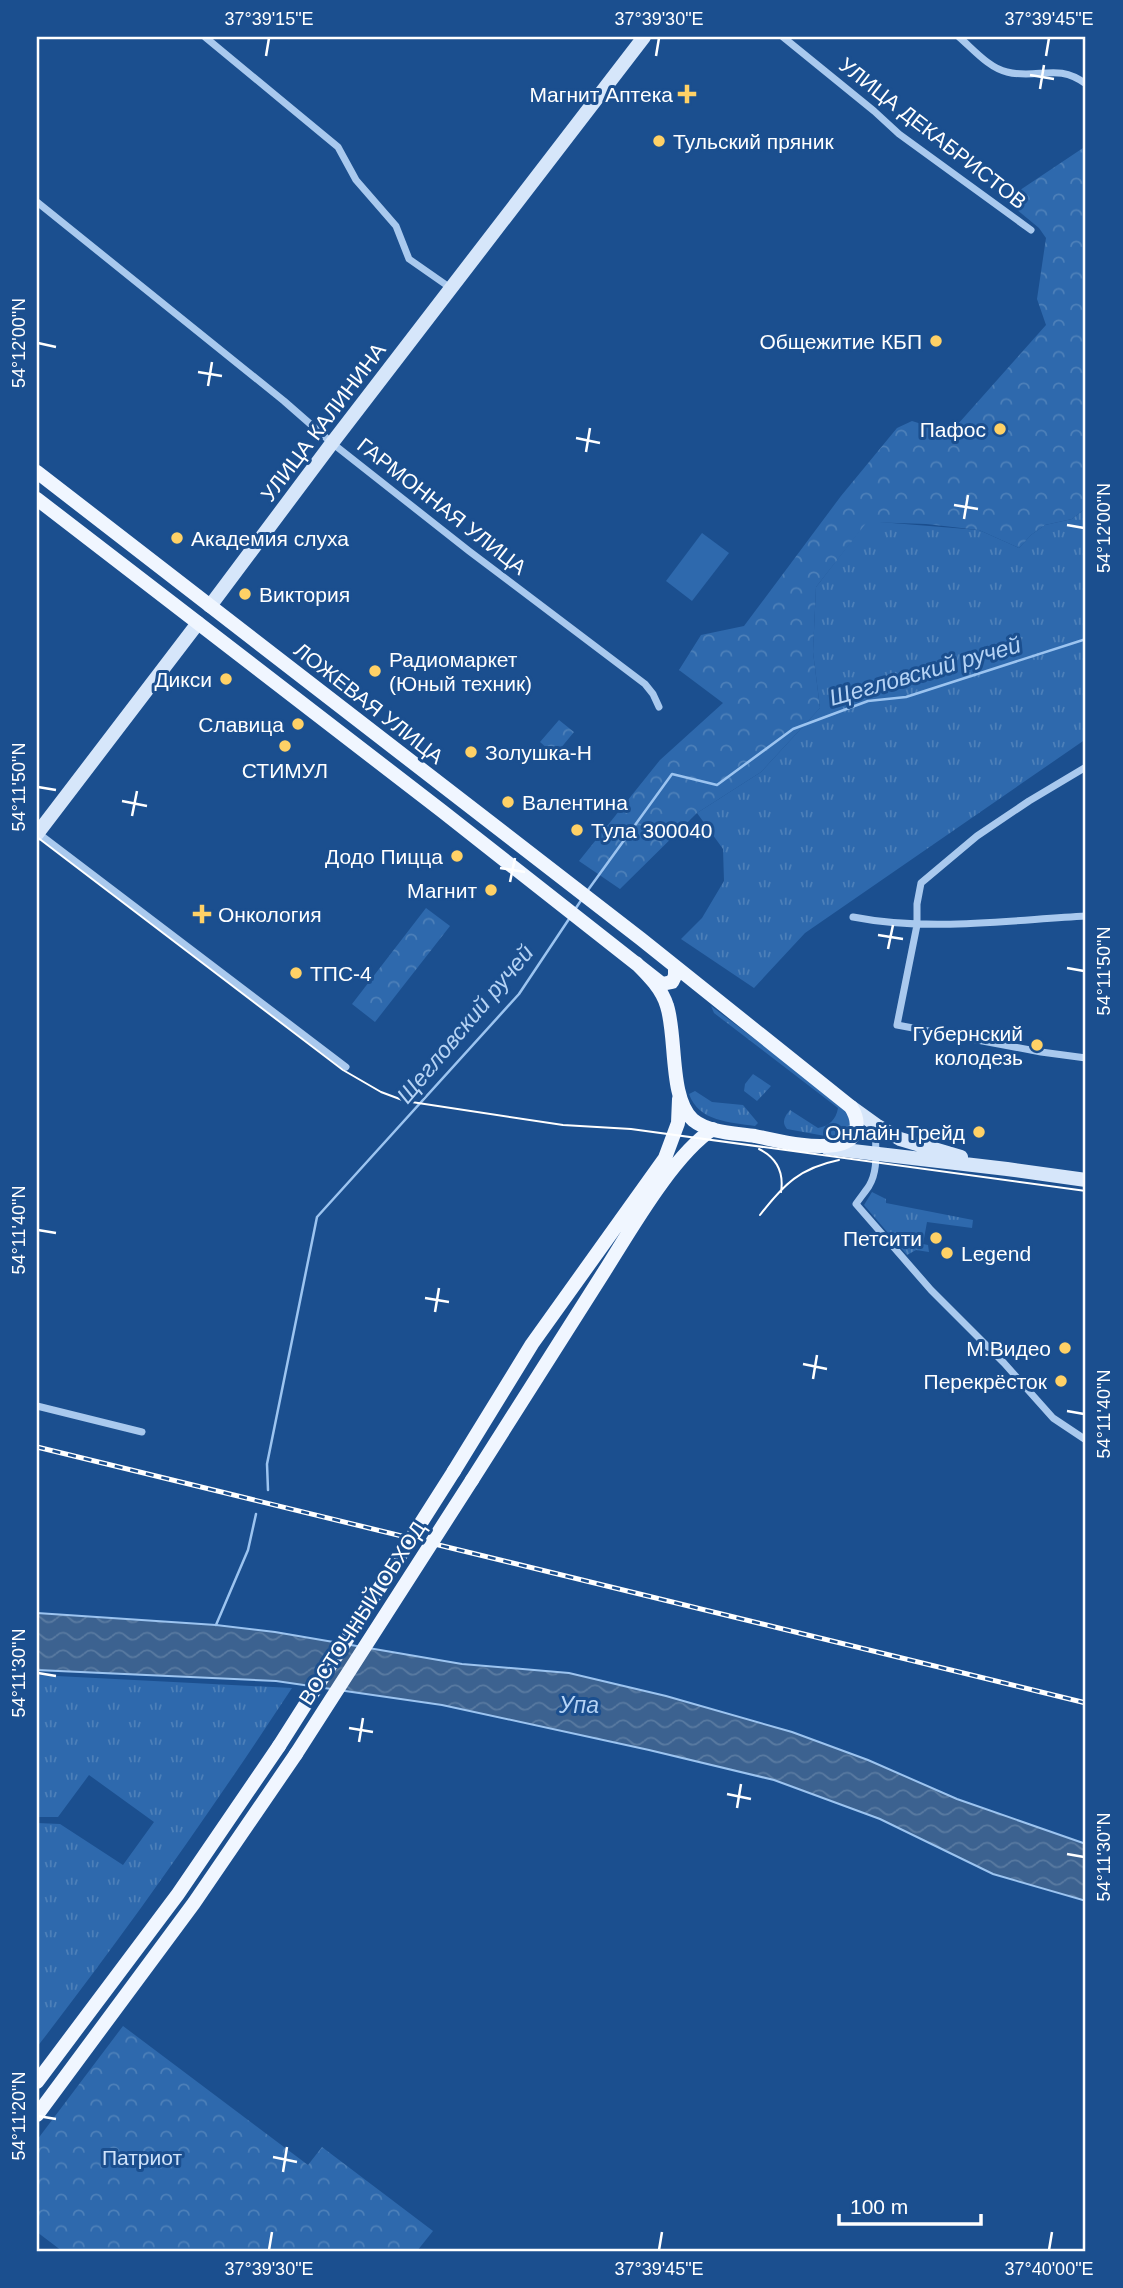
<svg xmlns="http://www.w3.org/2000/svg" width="1123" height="2288" viewBox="0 0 1123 2288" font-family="Arial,sans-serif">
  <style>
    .grass { fill: url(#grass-tufts) }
    .forest { fill: url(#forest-crowns) }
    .pitch { fill: #2e69ad }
    .water { fill: url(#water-waves); stroke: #9cc4f0; stroke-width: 2 }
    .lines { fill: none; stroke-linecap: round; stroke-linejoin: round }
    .stream { stroke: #9cc4f0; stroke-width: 2.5 }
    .street { stroke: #a9c9ee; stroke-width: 7 }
    .secondary { stroke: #d6e6fa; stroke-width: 14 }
    .primary { stroke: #f0f6ff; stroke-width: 14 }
    .tram { stroke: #fff; stroke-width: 2 }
    .rail-casing { stroke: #fff; stroke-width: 5 }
    .rail { stroke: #1b4f8f; stroke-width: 2.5; stroke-dasharray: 8; stroke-linecap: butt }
    .primary-bridge { stroke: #f0f6ff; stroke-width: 14 }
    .ticks { fill: none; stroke: #fff; stroke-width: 2.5 }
    .poi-dot { fill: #ffd166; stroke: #1b4f8f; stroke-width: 2.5 }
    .labels { text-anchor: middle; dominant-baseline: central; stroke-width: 6; stroke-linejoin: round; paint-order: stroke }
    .poi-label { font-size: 21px; fill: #fff; stroke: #1b4f8f; text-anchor: end }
    .street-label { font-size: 21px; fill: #fff; stroke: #1b4f8f }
    .park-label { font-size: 21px; fill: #cfe3fa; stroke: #1b4f8f }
    .water-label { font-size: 23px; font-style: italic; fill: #b5d3f5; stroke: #1b4f8f }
    .neatline { fill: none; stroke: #fff; stroke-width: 2.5 }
    .ticks-label { font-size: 18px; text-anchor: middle; fill: #fff }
  </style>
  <defs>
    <pattern id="grass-tufts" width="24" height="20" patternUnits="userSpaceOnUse" patternTransform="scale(1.75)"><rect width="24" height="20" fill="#2e69ad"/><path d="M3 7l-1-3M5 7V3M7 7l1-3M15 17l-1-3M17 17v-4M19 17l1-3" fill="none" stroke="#4d80b9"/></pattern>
    <pattern id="forest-crowns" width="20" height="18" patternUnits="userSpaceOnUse" patternTransform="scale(1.75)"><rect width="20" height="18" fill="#2e69ad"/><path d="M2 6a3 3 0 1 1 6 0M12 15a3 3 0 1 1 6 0" fill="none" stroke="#4d80b9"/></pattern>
    <pattern id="water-waves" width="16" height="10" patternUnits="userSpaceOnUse" patternTransform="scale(1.75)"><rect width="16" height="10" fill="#3c6290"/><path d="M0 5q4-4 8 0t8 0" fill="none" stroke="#597aa1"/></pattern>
  </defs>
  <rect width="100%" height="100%" fill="#1b4f8f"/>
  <!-- grass -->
  <path class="grass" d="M1086,508V739L805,933L754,988L681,939L702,918L724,881L723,849L697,813L761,772L820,708L813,652L816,587L867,521L979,530L1019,548L1031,535L1045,525L1072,519Z
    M711,1006L850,1111L852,1123L849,1132L836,1138L787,1129C781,1122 785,1116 790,1110L818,1128C829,1126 836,1120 838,1108L714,1013Z
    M753,1074L771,1086L757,1101L744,1091L745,1084Z
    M695,1091L712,1102L743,1105L758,1123L755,1126C730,1122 699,1122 689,1094Z
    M872,1192L886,1199V1203L973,1220L972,1228L927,1222L923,1244L928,1245L929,1252L916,1250L907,1255L864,1205Z
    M37,1675L292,1688C211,1811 127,1931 37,2047V1823L60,1824L123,1865L154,1822L89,1775L58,1817H37Z"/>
  <!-- forest -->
  <path class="forest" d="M1086,146V508L1072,519L1045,525L1031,535L1019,548L979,530L926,524L867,522L816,587L813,652L820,708L761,772L697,813L620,889L579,861L660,760L723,703L679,670L701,635L744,626L841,496L897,428L912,421L950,433L1046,325L1037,299L1046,238L1039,228L1005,200Z
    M559,720L574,732L555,755L540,742Z
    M426,908L450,926L375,1022L352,1004Z
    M123,2026L308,2165L322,2147L433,2231L417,2251H62L37,2232V2140Z"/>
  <!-- pitch -->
  <path class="pitch" d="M702,533L729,553L692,601L666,581Z"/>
  <!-- water -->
  <path class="water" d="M37,1613L216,1625L275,1632L462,1664L569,1673L666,1696L792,1732L868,1760L957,1799L1086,1844V1901L993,1874L880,1819L774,1780L649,1750L442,1705L276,1681L37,1670Z"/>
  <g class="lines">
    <!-- stream -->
    <path class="stream" d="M588,890L672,774L717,785L793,729L868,701L906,697L1086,639
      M574,911L582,899
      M268,1490L267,1464L317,1217L519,994L569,919
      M216,1625L248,1550L256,1514"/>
    <!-- street -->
    <path class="street" d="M205,37L338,147L356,180L396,226L409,259L452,289
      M783,37L874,111L899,134L1031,230
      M959,37C973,49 989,68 1007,72C1038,80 1057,62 1086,84
      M37,202L284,401L332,443L469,551L645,684L653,694L659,707
      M1086,767L1029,801L977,836L921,883L917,904V925L897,1025L1041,1052L1086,1058
      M38,833L346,1067
      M853,917C929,932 1010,920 1086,916
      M876,1125C874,1145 880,1168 869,1186C865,1192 860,1198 856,1204L931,1290L1004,1363L1053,1418L1086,1440
      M37,1406L142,1432"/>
    <!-- secondary -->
    <path class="secondary" d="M210,606L332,443L644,37
      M37,834L198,623
      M851,1107L876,1125L900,1139L961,1157
      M827,1148L1007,1169L1086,1180"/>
    <!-- primary -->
    <path class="primary" d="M37,472L641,939L851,1107C862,1125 857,1142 835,1145C809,1149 780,1141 755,1136C735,1133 709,1133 693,1120C669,1099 677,1037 667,1006C662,989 649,976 636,963
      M37,499L442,811L662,984L672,982L675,976V967
      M454,1471L532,1344L665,1158L678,1123L679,1099
      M472,1480C516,1410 560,1341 604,1272C630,1231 673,1155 713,1129
      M37,2082L178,1894L279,1746
      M37,2115L194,1903L296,1754"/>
    <!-- tram -->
    <path class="tram" d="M37,837L343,1070L381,1092L405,1101L563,1125L631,1129L1086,1191
      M759,1149C777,1158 784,1173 781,1192
      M760,1215C784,1184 800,1168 839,1160"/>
    <!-- rail casing -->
    <g class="rail-casing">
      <path id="rail" d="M37,1447L1086,1703"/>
    </g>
    <!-- rail -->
    <use href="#rail" class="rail"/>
    <!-- primary-bridge -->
    <path class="primary-bridge" d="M279,1746L454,1471
      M296,1754L472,1480"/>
  </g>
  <!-- ticks -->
  <path class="ticks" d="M266,56L269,38M656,56L659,38M1046,56L1049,38M1030,75L1054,79M1040,89L1044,65M38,343L56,347M198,372L222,376M208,386L212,362M576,438L600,443M586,452L590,428M954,505L978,509M964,519L968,495M1067,525L1084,528M38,787L56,790M122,801L147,806M132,816L137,791M500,868L525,872M510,882L515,858M878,935L903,939M888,949L893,925M1067,968L1084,971M38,1230L56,1233M425,1298L449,1302M435,1312L439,1288M803,1364L827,1369M813,1379L817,1355M1067,1411L1084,1414M38,1673L56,1676M349,1728L373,1732M359,1742L363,1718M727,1794L751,1799M737,1808L741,1784M1067,1854L1084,1857M38,2116L56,2119M273,2157L297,2162M283,2172L287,2147M269,2250L272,2232M659,2250L662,2232M1049,2250L1052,2232"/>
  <!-- markers -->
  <g class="poi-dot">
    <path d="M683.5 83.5h7v7h7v7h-7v7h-7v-7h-7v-7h7z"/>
    <circle cx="659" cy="141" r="7"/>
    <circle cx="936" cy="341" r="7"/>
    <circle cx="1000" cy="429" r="7"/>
    <circle cx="177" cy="538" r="7"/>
    <circle cx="245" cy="594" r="7"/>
    <circle cx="375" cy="671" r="7"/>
    <circle cx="226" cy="679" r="7"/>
    <circle cx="298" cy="724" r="7"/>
    <circle cx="285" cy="746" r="7"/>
    <circle cx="471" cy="752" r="7"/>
    <circle cx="508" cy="802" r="7"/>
    <circle cx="577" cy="830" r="7"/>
    <circle cx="457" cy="856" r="7"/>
    <circle cx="491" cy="890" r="7"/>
    <path d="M198.5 903.5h7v7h7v7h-7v7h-7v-7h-7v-7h7z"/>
    <circle cx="296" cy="973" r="7"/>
    <circle cx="1037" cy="1045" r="7"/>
    <circle cx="979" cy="1132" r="7"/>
    <circle cx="936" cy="1238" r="7"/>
    <circle cx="947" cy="1253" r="7"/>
    <circle cx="1065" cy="1348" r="7"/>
    <circle cx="1061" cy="1381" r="7"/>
  </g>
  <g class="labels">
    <!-- poi labels -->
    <g class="poi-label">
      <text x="673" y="94">Магнит Аптека</text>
      <text x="673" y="141" text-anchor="start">Тульский пряник</text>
      <text x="922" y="341">Общежитие КБП</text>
      <text x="986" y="429">Пафос</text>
      <text x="191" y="538" text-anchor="start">Академия слуха</text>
      <text x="259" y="594" text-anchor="start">Виктория</text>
      <text x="389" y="659" text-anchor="start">Радиомаркет<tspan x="389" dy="24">(Юный техник)</tspan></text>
      <text x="212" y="679">Дикси</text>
      <text x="284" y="724">Славица</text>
      <text x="485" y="752" text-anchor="start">Золушка-Н</text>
      <text x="285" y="770" text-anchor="middle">СТИМУЛ</text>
      <text x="522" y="802" text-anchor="start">Валентина</text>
      <text x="591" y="830" text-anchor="start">Тула 300040</text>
      <text x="443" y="856">Додо Пицца</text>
      <text x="477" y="890">Магнит</text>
      <text x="218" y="914" text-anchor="start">Онкология</text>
      <text x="310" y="973" text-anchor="start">ТПС-4</text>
      <text x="1023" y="1033">Губернский<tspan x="1023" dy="24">колодезь</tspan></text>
      <text x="965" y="1132">Онлайн Трейд</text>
      <text x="922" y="1238">Петсити</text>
      <text x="961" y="1253" text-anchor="start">Legend</text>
      <text x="1051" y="1348">М.Видео</text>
      <text x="1047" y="1381">Перекрёсток</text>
    </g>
    <!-- street labels -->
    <g class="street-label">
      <text transform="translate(933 133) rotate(38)">УЛИЦА ДЕКАБРИСТОВ</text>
      <text transform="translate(323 422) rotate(-53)">УЛИЦА КАЛИНИНА</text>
      <text transform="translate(442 506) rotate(38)">ГАРМОННАЯ УЛИЦА</text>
      <text transform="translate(369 703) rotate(38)">ЛОЖЕВАЯ УЛИЦА</text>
      <text transform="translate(362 1613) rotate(-57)">ВОСТОЧНЫЙ ОБХОД</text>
    </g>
    <!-- park labels -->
    <g class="park-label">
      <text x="142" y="2157">Патриот</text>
    </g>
    <!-- water labels -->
    <g class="water-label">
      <text transform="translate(925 671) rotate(-16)">Щегловский ручей</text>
      <text transform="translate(465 1024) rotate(-50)">Щегловский ручей</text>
      <text x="579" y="1705">Упа</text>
    </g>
  </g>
  <!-- border -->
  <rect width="1123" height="2288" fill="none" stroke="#1b4f8f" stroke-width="77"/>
  <!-- scale -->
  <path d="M839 2214v10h142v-10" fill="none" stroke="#ffffff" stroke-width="3.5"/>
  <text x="850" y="2214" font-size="21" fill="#ffffff" stroke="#1b4f8f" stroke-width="5" paint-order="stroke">100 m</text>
  <rect x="38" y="38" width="1046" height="2212" class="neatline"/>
  <g class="ticks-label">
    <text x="269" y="25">37°39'15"E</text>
    <text x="659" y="25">37°39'30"E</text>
    <text x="1049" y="25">37°39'45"E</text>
    <text transform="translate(19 343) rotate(-90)" y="6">54°12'00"N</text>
    <text transform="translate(1104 528) rotate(-90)" y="6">54°12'00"N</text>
    <text transform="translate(19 787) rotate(-90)" y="6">54°11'50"N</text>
    <text transform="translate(1104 971) rotate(-90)" y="6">54°11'50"N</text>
    <text transform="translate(19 1230) rotate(-90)" y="6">54°11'40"N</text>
    <text transform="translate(1104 1414) rotate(-90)" y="6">54°11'40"N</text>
    <text transform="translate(19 1673) rotate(-90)" y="6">54°11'30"N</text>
    <text transform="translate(1104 1857) rotate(-90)" y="6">54°11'30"N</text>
    <text transform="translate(19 2116) rotate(-90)" y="6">54°11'20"N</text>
    <text x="269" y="2275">37°39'30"E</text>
    <text x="659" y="2275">37°39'45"E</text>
    <text x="1049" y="2275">37°40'00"E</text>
  </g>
</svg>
